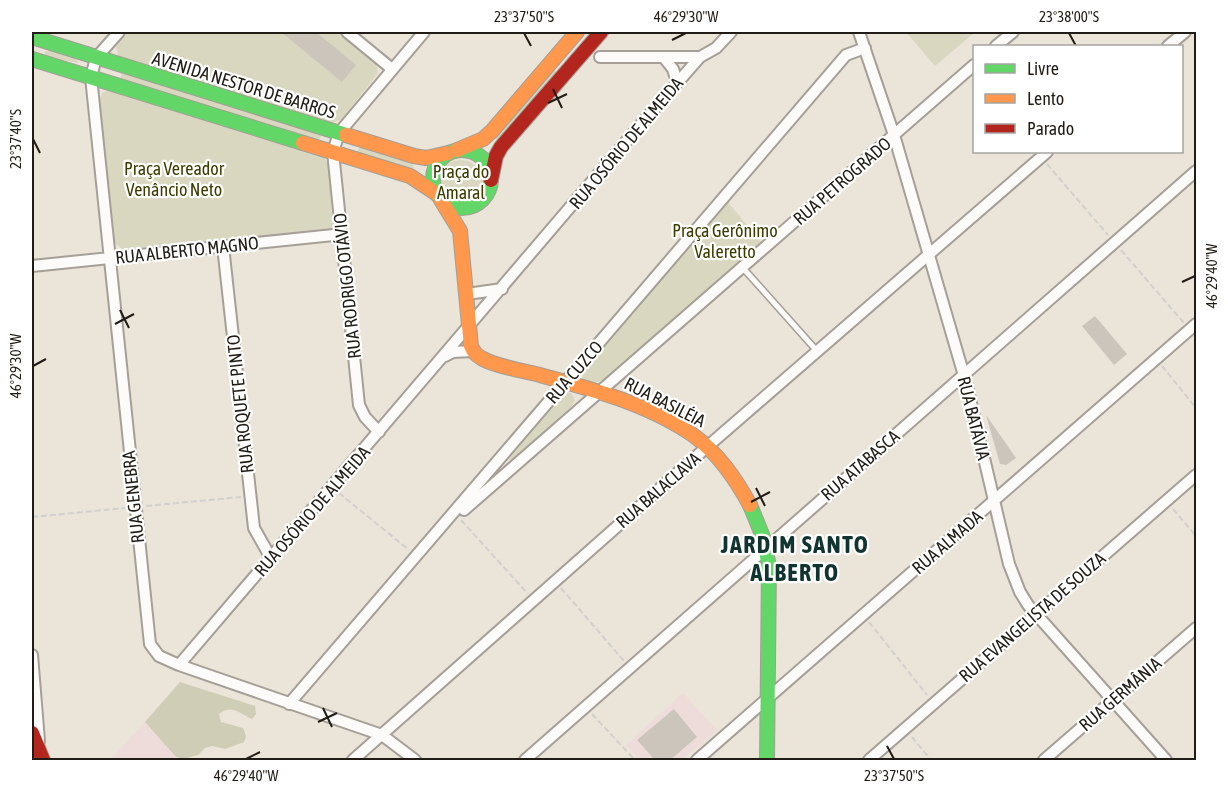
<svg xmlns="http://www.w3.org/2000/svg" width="1228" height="792" viewBox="0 0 1228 792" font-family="'Asap Condensed',sans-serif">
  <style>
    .education { fill: #eedcdb }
    .green { fill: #d9d7bf }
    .forest { fill: #cfcdb5 }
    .building { fill: #cbc5bc }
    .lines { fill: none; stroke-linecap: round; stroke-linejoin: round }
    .lane-casing { stroke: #a59f97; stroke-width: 8 }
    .street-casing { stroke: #a59f97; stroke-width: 14 }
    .fast-casing { stroke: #a59f97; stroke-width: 16 }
    .slow-casing { stroke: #a59f97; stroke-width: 16 }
    .jam-casing { stroke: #a59f97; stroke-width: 16 }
    .path { stroke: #d2d0cc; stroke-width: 2; stroke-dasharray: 6 3; stroke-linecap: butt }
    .lane { stroke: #fcfbf9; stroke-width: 5 }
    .street { stroke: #fcfbf9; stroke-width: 10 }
    .fast { stroke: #63d668; stroke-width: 14 }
    .slow { stroke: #ff974d; stroke-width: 14 }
    .jam { stroke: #b3261e; stroke-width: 14 }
    .ticks { fill: none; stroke: #211c15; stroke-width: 2 }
    .labels { text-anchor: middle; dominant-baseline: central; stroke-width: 4.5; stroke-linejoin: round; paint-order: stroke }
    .street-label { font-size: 18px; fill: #211c15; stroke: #fff }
    .park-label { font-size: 18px; fill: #3c3c00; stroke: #fff }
    .district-label { font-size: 24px; font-weight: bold; letter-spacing: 1.5px; fill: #123430; stroke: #fff }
    .neatline { fill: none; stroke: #211c15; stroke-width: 2 }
    .ticks-label { font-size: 15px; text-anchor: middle; fill: #211c15 }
  </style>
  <rect width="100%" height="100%" fill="#ebe4d9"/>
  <!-- education -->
  <path class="education" d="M683,693L717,730L682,760H640L626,745Z
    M145,722L180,760H109L126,743Z"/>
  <!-- green -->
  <path class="green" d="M128,32H336L377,66L378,73L341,120L330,123L119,57L116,47Z
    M906,32H975L935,66Z
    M50,50L76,58L78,63L45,56V52Z
    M554,70L557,73L499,141L497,140L495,137Z
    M124,73L321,135V137L318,140L121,79V74Z
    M108,90L323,156L328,164L333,228L122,249L113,241L100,99L102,93Z
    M360,147L412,163L414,167L413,169L357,152Z
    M440 181a21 21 0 1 1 42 0a21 21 0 1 1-42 0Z
    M726,200L762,243L606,379L592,384L583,380L582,370Z
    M564,392L571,393L575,400L571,407L512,460L508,459Z"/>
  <!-- forest -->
  <path class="forest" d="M180,682L255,706L256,714L252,719C239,713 232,704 219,714L221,722L243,728L246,736L244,742L225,749L212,746L205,748L198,755L183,759L176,757L145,722Z"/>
  <!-- building -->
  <path class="building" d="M281,32H316L356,65L342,82Z
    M1095,316L1127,354L1114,365L1082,326Z
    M986,415L1016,458L1006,465L1000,464Z
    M674,709L697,737L670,760H655L637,740Z"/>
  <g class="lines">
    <!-- lane casing -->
    <g class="lane-casing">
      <path id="lane" d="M743,268L817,351"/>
    </g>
    <!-- street casing -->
    <g class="street-casing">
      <path id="street" d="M119,32L96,58L91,77L150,644L159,656L179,665L382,735L415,760
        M347,32L392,69
        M859,32L894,135L967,386L1009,564L1020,592L1028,605L1166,760
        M996,46L1013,32
        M1168,46L1185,32
        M600,57H700
        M665,59L673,69L677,82
        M223,246L254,528L271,558
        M32,266L343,234
        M467,294L502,289
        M445,356L453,352L473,351
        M379,432L365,417L359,405L333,152L339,133L424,32
        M464,510L974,65
        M32,655L39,741
        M179,665L642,123L700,57L716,48L731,32
        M289,704L846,55L865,48
        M353,760L708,446L1047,152
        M525,760L1196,171
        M697,760L1196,324
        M869,760L1196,475
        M1044,760L1196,628"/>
    </g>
    <!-- fast casing -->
    <g class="fast-casing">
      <path id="fast" d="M32,37L346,135
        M32,59L303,143
        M433 179a29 29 0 1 1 58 0a29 29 0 1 1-58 0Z
        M750,505L763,537L769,566L767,760"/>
    </g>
    <!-- slow casing -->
    <g class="slow-casing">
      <path id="slow" d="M346,135L414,156L426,158L448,153
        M303,143L410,176L437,194
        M457,150L483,139L492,131L577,32
        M441,200L460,231L471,346C474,353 476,355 483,359C501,368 521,370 540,375C592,389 648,404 693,435C718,453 735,478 750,505"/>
    </g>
    <!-- jam casing -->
    <g class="jam-casing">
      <path id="jam" d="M491,180L496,156L501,147L601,32
        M32,733L43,760"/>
    </g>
    <!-- path -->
    <path class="path" d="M1047,164L1108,235
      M1121,250L1184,323
      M1162,366L1196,408
      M339,493L409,550
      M146,506L241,497
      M1173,509L1196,536
      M32,517L125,508
      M461,520L528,594
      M561,588L624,661
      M869,622L927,695
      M592,714L635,760
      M912,737L931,760"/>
    <!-- lane -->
    <use href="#lane" class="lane"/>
    <!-- street -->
    <use href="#street" class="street"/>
    <!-- fast -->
    <use href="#fast" class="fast"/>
    <!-- slow -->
    <use href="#slow" class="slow"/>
    <!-- jam -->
    <use href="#jam" class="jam"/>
  </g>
  <!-- ticks -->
  <path class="ticks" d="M524,33L531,46M1069,33L1076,46M672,40L686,33M553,89L562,108M548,103L567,94M33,139L40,153M1182,282L1195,276M120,310L129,328M115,324L134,314M33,366L46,359M756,488L765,506M751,502L770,492M323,708L332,727M318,722L337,713M887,746L894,759M246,759L260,752"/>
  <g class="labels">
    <!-- street labels -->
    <g class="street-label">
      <text transform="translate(244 85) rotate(17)">AVENIDA NESTOR DE BARROS</text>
      <text transform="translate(626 143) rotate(-50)">RUA OSÓRIO DE ALMEIDA</text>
      <text transform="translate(842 181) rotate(-41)">RUA PETROGRADO</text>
      <text transform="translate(187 250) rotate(-6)">RUA ALBERTO MAGNO</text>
      <text transform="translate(347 286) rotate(-96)">RUA RODRIGO OTÁVIO</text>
      <text transform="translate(574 372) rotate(-49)">RUA CUZCO</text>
      <text transform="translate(665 402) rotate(27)">RUA BASILÉIA</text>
      <text transform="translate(240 404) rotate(-96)">RUA ROQUETE PINTO</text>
      <text transform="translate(974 418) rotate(76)">RUA BATÁVIA</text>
      <text transform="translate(860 465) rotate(-41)">RUA ATABASCA</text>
      <text transform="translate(658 490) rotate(-41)">RUA BALACLAVA</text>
      <text transform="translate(133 497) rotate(-96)">RUA GENEBRA</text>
      <text transform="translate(312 511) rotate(-49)">RUA OSÓRIO DE ALMEIDA</text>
      <text transform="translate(947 542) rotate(-41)">RUA ALMADA</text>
      <text transform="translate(1032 617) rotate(-41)">RUA EVANGELISTA DE SOUZA</text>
      <text transform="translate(1120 694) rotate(-41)">RUA GERMÂNIA</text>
    </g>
    <!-- park labels -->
    <g class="park-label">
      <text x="174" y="168">Praça Vereador<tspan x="174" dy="21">Venâncio Neto</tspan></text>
      <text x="461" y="171">Praça do<tspan x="461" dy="21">Amaral</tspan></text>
      <text x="725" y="230">Praça Gerônimo<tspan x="725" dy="21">Valeretto</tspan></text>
    </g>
    <!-- district labels -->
    <g class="district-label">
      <text x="795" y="544">JARDIM SANTO<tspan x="795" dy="28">ALBERTO</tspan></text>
    </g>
  </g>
  <!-- border -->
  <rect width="1228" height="792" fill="none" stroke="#ffffff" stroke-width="66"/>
  <!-- legend -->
  <rect x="973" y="45" width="210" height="108" fill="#ffffff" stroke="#a6a4a1" stroke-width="1.5"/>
  <rect x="985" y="64" width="30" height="9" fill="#63d668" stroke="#a6a4a1" stroke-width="1.5"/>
  <text x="1027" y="75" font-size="18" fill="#211c15">Livre</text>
  <rect x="985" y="94" width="30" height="9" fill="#ff974d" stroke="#a6a4a1" stroke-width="1.5"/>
  <text x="1027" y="105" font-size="18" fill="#211c15">Lento</text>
  <rect x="985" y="124" width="30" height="9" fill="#b3261e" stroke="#a6a4a1" stroke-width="1.5"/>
  <text x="1027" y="135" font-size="18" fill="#211c15">Parado</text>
  <rect x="33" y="33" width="1162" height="726" class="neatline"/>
  <g class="ticks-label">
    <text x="524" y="22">23°37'50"S</text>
    <text x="686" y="22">46°29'30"W</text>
    <text x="1069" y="22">23°38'00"S</text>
    <text transform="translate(16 139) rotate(-90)" y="5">23°37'40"S</text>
    <text transform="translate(1212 276) rotate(-90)" y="5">46°29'40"W</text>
    <text transform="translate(16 366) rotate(-90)" y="5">46°29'30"W</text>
    <text x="246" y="781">46°29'40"W</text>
    <text x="894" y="781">23°37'50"S</text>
  </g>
</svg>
